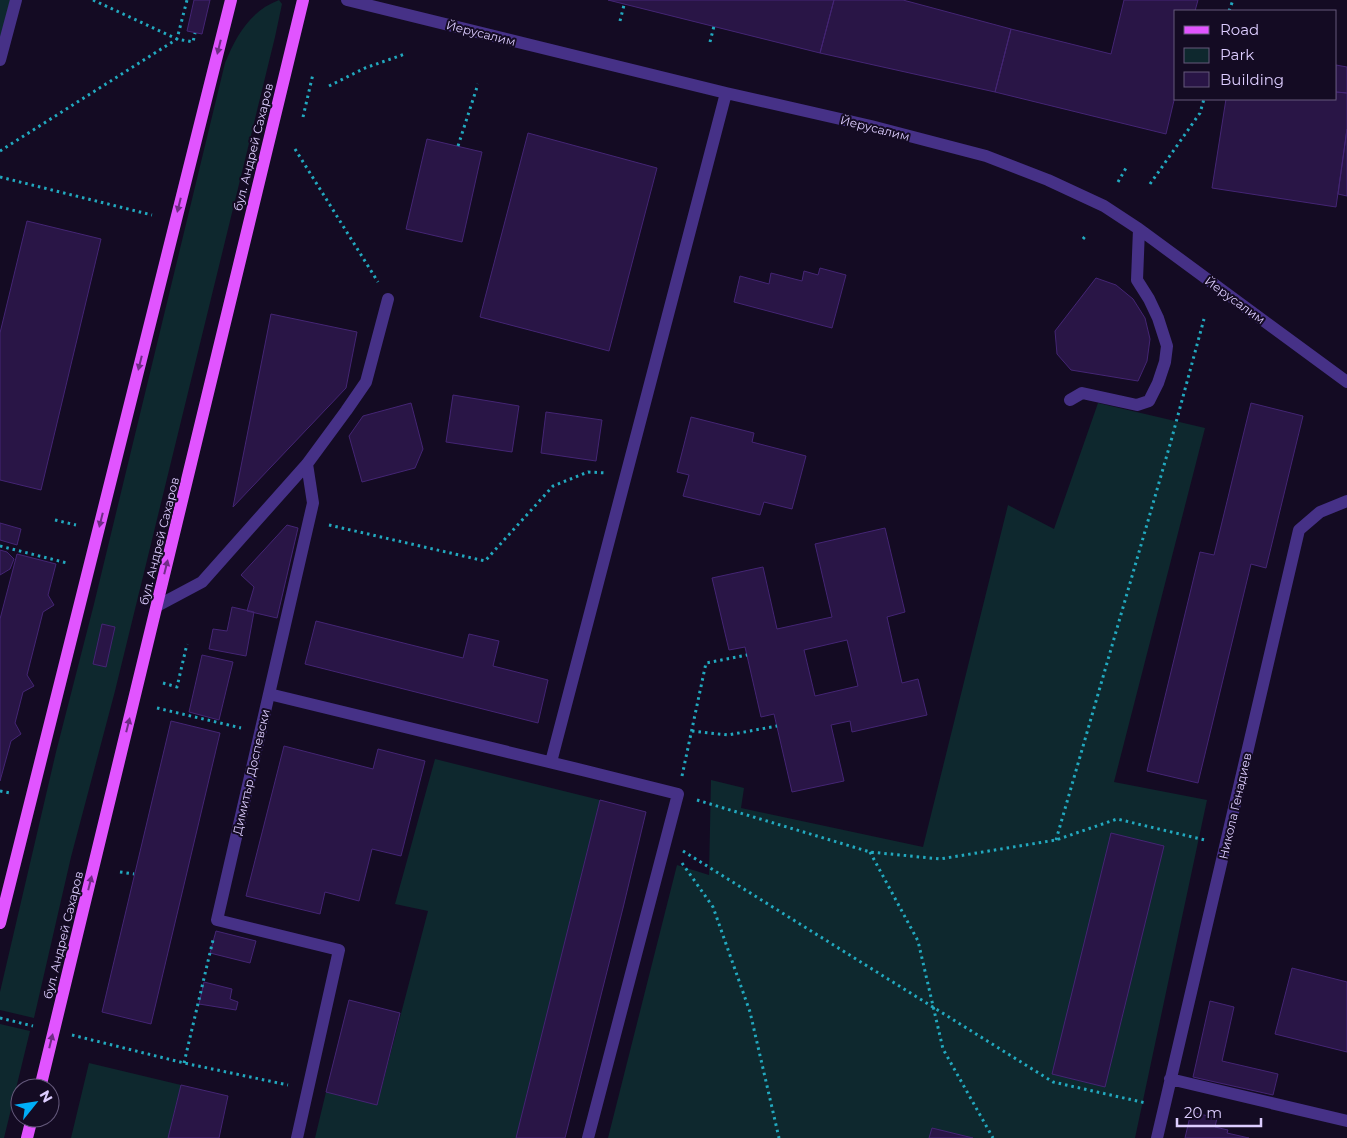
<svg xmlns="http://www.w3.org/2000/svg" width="1347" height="1138" viewBox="0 0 1347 1138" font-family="Montserrat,sans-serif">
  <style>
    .green { fill: #0e282e }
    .building { fill: #291546; stroke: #442574; fill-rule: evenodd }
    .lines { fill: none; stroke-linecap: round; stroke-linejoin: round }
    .path { stroke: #22a9bf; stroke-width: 3; stroke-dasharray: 2.5 4; stroke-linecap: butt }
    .minor { stroke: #463187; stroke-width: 12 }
    .major { stroke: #e154ff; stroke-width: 12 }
    .oneway { fill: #702c86 }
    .labels { text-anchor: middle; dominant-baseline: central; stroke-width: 4; stroke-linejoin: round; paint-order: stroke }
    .street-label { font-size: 12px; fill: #ddcdff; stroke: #140b23 }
  </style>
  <rect width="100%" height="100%" fill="#140b23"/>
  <!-- green -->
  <path class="green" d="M0,0H16L0,60Z
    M279,0L282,4L275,37L115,691L71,857L34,1018L0,1010V992L56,752L94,604L225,63C236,36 250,11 279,0Z
    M1098,403L1205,428L1114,782L1207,800L1135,1138H608L677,865L709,875L711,780L744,788L741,808L923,847L1008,505L1054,529Z
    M435,759L600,800L516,1138H315L326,1092L377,1105L428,911L395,904Z
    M0,1024L30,1031L4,1138H0Z
    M89,1063L181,1085L168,1138H71Z"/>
  <!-- building -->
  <path class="building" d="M194,0H210L202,34L187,31Z
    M608,0H834L820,53Z
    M834,0H903L1011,29L995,92L820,53Z
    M1124,0H1198L1195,11H1176V92L1166,134L995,92L1011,29L1111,54Z
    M1336,65L1347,67V93L1336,92Z
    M1336,92L1347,93V129L1336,207L1212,188L1226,99H1336Z
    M1347,129V196L1338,194Z
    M528,133L657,168L609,351L480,317Z
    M427,139L482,152L462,242L406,229Z
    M27,221L101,239L41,490L0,480V333Z
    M820,268L846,275L832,328L734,302L740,276L769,284L771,273L802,281L804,271L818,275Z
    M1096,278L1116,285L1133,299L1145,318L1150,339L1147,361L1138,381L1071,370L1057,354L1055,331Z
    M271,314L357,332L346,388L233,507Z
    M453,395L519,406L512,452L446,442Z
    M411,403L423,449L415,468L362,482L349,436L363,416Z
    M1251,403L1303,416L1266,568L1251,564L1198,783L1147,771L1200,552L1214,555Z
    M546,412L602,420L596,461L541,453Z
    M691,417L754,433L752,442L806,456L792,509L764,502L760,515L683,496L689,475L677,472Z
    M0,523L21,529L17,545L0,540Z
    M287,525L298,528L277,618L247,611L254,587L241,575Z
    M885,528L905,612L887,617L902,683L918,679L927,715L852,732L850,721L831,725L844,781L792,792L774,714L761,717L745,647L729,650L712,578L763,567L777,629L832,617L815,544ZM847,640L858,686L815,696L804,650Z
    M0,550L7,552L14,559L10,569L0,575Z
    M17,554L56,564L48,595L54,605L43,612L27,675L34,686L23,692L15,723L21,734L11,741L0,781V619Z
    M232,607L254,612L246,656L209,649L213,629L227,631Z
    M316,621L463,658L469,634L499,641L493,666L548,680L538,723L305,664Z
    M102,624L115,627L106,667L93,664Z
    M202,655L233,662L219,720L189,712Z
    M171,721L220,733L151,1024L102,1012Z
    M284,746L373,769L378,749L425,761L401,856L372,849L359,901L325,892L320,914L246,896Z
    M600,800L646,812L623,908L565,1138H516Z
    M1111,833L1164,846L1105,1087L1052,1074Z
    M216,931L256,941L250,963L210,953Z
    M1292,968L1347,982V1052L1275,1034Z
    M204,982L232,989L230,999L238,1002L236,1010L199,1004Z
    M349,1000L400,1013L377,1105L326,1092Z
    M1210,1001L1234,1007L1222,1061L1278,1074L1273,1095L1193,1077Z
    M181,1085L228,1096L219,1138H168Z
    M1191,1112L1217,1118L1215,1127L1228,1130L1227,1133L1249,1138H1185Z
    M932,1128L973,1138H929Z"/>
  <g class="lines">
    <!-- path -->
    <path class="path" d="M93,0L177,39L193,42L195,33
      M1229,11L1233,0
      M620,21L624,5
      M710,42L714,26
      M329,86L365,68L405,54
      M303,117L313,74
      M458,146L478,84
      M295,149L378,282
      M0,151L177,39L187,0
      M0,177L152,215
      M1118,182L1126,168
      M1150,184L1200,113L1204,99
      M1083,239L1087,234
      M55,520L76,525
      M329,525L485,561L553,486L588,472L607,473
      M0,546L67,563
      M163,683L177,687L187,644
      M157,708L241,728
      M692,731L728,735L777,726
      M682,776L706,663L747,655
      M0,791L10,793
      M697,800L870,852L940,859L1056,840L1117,819L1205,840
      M1056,840L1171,441L1204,319
      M683,851L1053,1082L1146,1103
      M870,852L918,941L943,1049L993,1138
      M682,863L713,907L750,1012L779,1138
      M120,872L134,874
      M0,1018L33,1026
      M72,1035L184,1063L288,1085
      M184,1063L213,940"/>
    <!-- minor -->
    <path class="minor" d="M347,0L726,93L871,126L986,156L1048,180L1104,206L1139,229L1347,382
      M0,60L16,0
      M1070,400L1082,393L1137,405L1149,401L1158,383L1165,362L1167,346L1158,318L1149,299L1137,280L1139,229
      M157,606L202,582L307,464L346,411L366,382L388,299
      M269,694L586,771L678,794L588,1138
      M551,762L726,93
      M1170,1079L1347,1121
      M297,1138L339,950L217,920L313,503L307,464
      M1157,1138L1299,530L1320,512L1347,501"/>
    <!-- major -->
    <path class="major" d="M0,923L231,0
      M40,1088L303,0
      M27,1138L32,1118"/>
  </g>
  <!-- one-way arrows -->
  <defs><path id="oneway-solid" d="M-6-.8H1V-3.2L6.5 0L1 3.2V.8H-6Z" transform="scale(1.25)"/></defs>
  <g class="oneway">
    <use href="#oneway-solid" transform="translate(219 47) rotate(104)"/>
    <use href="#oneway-solid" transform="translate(179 205) rotate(104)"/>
    <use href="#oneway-solid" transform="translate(140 363) rotate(104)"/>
    <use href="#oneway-solid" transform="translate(101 520) rotate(104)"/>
    <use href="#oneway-solid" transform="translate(166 567) rotate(-76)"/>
    <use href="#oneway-solid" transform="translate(128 725) rotate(-76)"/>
    <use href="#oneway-solid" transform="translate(90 883) rotate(-76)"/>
    <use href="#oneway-solid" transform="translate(51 1041) rotate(-76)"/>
  </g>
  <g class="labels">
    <!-- street labels -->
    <g class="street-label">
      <text transform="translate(481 33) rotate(14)">Йерусалим</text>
      <text transform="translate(875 128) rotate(14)">Йерусалим</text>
      <text transform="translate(253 147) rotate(-76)">бул. Андрей Сахаров</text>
      <text transform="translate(1235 300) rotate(36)">Йерусалим</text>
      <text transform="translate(159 541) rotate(-76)">бул. Андрей Сахаров</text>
      <text transform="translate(251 772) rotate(-77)">Димитър Доспевски</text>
      <text transform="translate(1235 806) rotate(-77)">Никола Генадиев</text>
      <text transform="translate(63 935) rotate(-76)">бул. Андрей Сахаров</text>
    </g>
  </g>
  <!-- legend -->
  <rect x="1174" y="10" width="162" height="90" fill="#140b23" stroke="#64597b"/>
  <rect x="1184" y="26" width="25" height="8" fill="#e154ff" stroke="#64597b"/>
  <text x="1220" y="35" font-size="15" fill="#ddcdff">Road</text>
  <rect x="1184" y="48" width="25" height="15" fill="#0e282e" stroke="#64597b"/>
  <text x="1220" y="60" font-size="15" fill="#ddcdff">Park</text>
  <rect x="1184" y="72" width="25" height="15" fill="#291546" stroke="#64597b"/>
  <text x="1220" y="85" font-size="15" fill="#ddcdff">Building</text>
  <!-- north arrow -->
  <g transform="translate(35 1103) rotate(60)"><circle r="24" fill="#140b23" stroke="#64597b"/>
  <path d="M0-4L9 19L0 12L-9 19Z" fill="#00aef8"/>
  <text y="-8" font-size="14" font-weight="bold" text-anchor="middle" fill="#ddcdff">N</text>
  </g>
  <!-- scale -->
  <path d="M1177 1118v8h84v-8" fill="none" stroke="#ddcdff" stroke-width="2.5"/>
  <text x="1184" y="1118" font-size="15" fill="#ddcdff" stroke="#140b23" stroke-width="4" paint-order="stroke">20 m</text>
</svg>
